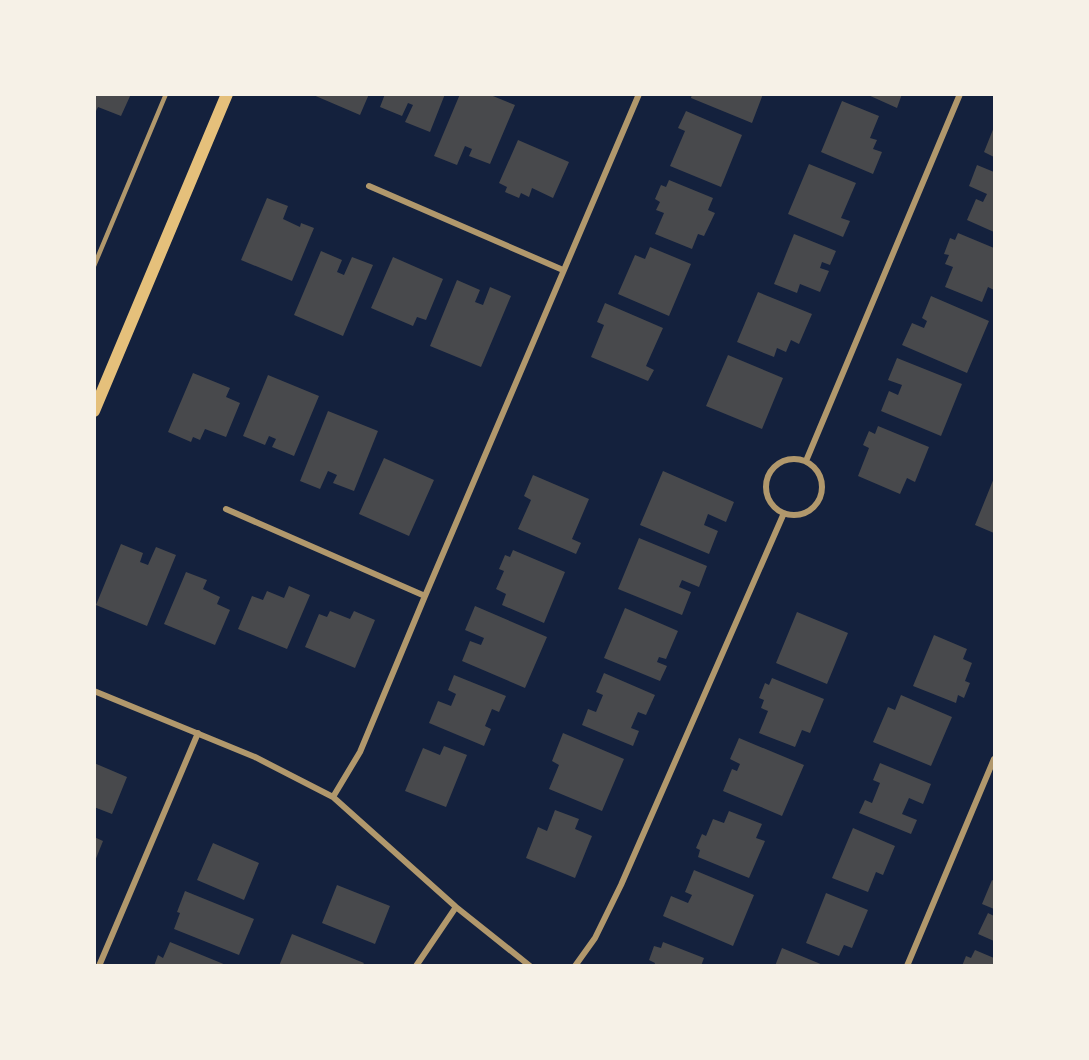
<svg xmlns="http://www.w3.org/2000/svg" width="1089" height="1060" viewBox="0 0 1089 1060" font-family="'Libre Baskerville',serif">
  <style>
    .building { fill: #48494c }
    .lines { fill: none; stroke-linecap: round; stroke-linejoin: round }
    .service { stroke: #b1986c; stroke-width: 4.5 }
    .minor { stroke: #b1986c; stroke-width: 6 }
    .secondary { stroke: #e5c07b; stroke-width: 12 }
  </style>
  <rect width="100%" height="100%" fill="#14213d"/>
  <!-- building -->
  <path class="building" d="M94,94H131L121,116L98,107L94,115Z
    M311,94H369L360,115Z
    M385,94H445L430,132L405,122L413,105L408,103L402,116L380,107Z
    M460,94H488L515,105L490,164L469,156L472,149L465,146L457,165L434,156Z
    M692,94H763L752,123L691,98Z
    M866,94H902L897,108Z
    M842,101L879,116L870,138L877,140L873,149L882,152L873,174L821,152Z
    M686,111L742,135L721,187L670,166L685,131L678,128Z
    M994,127V157L984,152Z
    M518,140L569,162L553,198L532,188L529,197L521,193L519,198L505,192L507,187L499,183Z
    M809,164L856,183L841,218L850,221L843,237L788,214Z
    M977,165L994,172V232L967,220L976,199L983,202L987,194L969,186Z
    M669,180L713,198L708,210L715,213L704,236L698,234L692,249L655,234L664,213L656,210L660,202L655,199L661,185L666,187Z
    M267,198L288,206L283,219L300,227L301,223L314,228L292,281L241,260Z
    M958,233L994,248V290L988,287L982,302L945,287L953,267L945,264L949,255L944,254L950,238L955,240Z
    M794,234L836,251L830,265L822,262L820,268L829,271L820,292L800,284L797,293L774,284Z
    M650,247L691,264L669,316L618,294L635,255L645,259Z
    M321,251L342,260L337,272L344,275L352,257L373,265L343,336L294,315Z
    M393,257L443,279L426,320L417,317L413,326L371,308Z
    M457,280L480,290L475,302L483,305L490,287L511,296L481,367L430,346Z
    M758,292L812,314L799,344L791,340L786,352L777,348L774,357L737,342Z
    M931,296L989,321L967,373L902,345L912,323L924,328L927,321L922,318Z
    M605,303L663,328L646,366L654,370L648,381L591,357L604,325L597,322Z
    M728,355L783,378L762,429L706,406Z
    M897,358L962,384L941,436L881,411L889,391L898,395L902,385L888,380Z
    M193,373L230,388L226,397L240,403L226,437L205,429L200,440L193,437L191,442L168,432Z
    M268,375L319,396L294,456L272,447L276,439L269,436L265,445L243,436Z
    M328,411L378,431L354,491L333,483L337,475L328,471L320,489L300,481Z
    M878,426L929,447L915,482L907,478L900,494L858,476L869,448L863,445L869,431L875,434Z
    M384,458L434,480L409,536L359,514Z
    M663,471L734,502L726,522L708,514L704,525L718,531L709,554L640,525Z
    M533,475L589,499L572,539L581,543L576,554L518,529L531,500L524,496Z
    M994,478V533L975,525Z
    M639,538L707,566L699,587L682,580L679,587L691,592L682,615L618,589Z
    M121,544L143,553L140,562L148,565L156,547L176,555L147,626L96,605Z
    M513,550L565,572L544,623L502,605L506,594L496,589L504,571L499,569L505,555L510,557Z
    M186,572L207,580L203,589L220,597L217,604L230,610L215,645L164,624Z
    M289,586L310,595L287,649L238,629L252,596L263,600L267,591L284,598Z
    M475,606L547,637L525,688L462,661L470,641L481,645L484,638L465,630Z
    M625,608L678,631L666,659L659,657L657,662L667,666L660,681L604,658Z
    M330,611L350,619L354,611L375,620L355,668L305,647L319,614L327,617Z
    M797,612L848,633L827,684L776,663Z
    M934,635L967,649L963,659L972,663L965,681L970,683L964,698L958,695L956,703L913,686Z
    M604,673L655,695L646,715L638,712L631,728L639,731L633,746L582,725L588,709L596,712L603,695L596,692Z
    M454,675L506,696L499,712L492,709L485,726L491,729L484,746L429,723L438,701L451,706L456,694L448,690Z
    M772,678L824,699L810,733L802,730L795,747L759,733L768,711L761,708L764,700L759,698L765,683L769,685Z
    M901,695L952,717L931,766L873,742L888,707L895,710Z
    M563,733L624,759L602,811L549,789L559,765L552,761Z
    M739,738L804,765L782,816L723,791L732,769L737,771L740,764L730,759Z
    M444,746L467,755L446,807L405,791L423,748L440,755Z
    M94,763L127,777L112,814L94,807Z
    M880,763L931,784L923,804L909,798L902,814L917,820L911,834L859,813L865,800L872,803L880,783L873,780Z
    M555,810L579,819L575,829L592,836L575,878L526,858L538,827L547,831Z
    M729,811L762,824L756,838L765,841L749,878L698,857L700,850L696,848L702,834L706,836L713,819L724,823Z
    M853,828L895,846L883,875L876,872L868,892L832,878Z
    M94,837L103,841L95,861H94Z
    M213,843L259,863L244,900L197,880Z
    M694,870L754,895L733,946L663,916L671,896L688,903L692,895L685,892Z
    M992,880L994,881V909L982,904Z
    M337,885L390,906L375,944L322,923Z
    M185,891L254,919L239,955L174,929L180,913L177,912Z
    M826,893L868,910L852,948L844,945L839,956L806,943Z
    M988,913L994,916V941L978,934Z
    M292,934L364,963L362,966H279Z
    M170,942L226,965V966H154L158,955L163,958Z
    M663,942L704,958L701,966H654L655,963L649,960L654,946L661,948Z
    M782,948L823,965V966H775Z
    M975,950L994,958V966H962L966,956L971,958Z"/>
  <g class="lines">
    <!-- service -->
    <path class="service" d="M94,266L166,94"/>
    <!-- minor -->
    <path class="minor" d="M369,186L563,270
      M766 487a28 28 0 1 1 56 0a28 28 0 1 1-56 0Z
      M806,461L960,94
      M226,509L425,596
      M94,691L255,757L333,797L456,907L530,966
      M333,797L360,752L425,596L639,94
      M99,966L198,733
      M416,966L456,907
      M575,966L595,938L621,885L784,513
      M907,966L994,759"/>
    <!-- secondary -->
    <path class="secondary" d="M94,411L227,94"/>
  </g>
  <!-- border -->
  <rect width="1089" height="1060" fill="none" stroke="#f6f1e7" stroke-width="192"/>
</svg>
